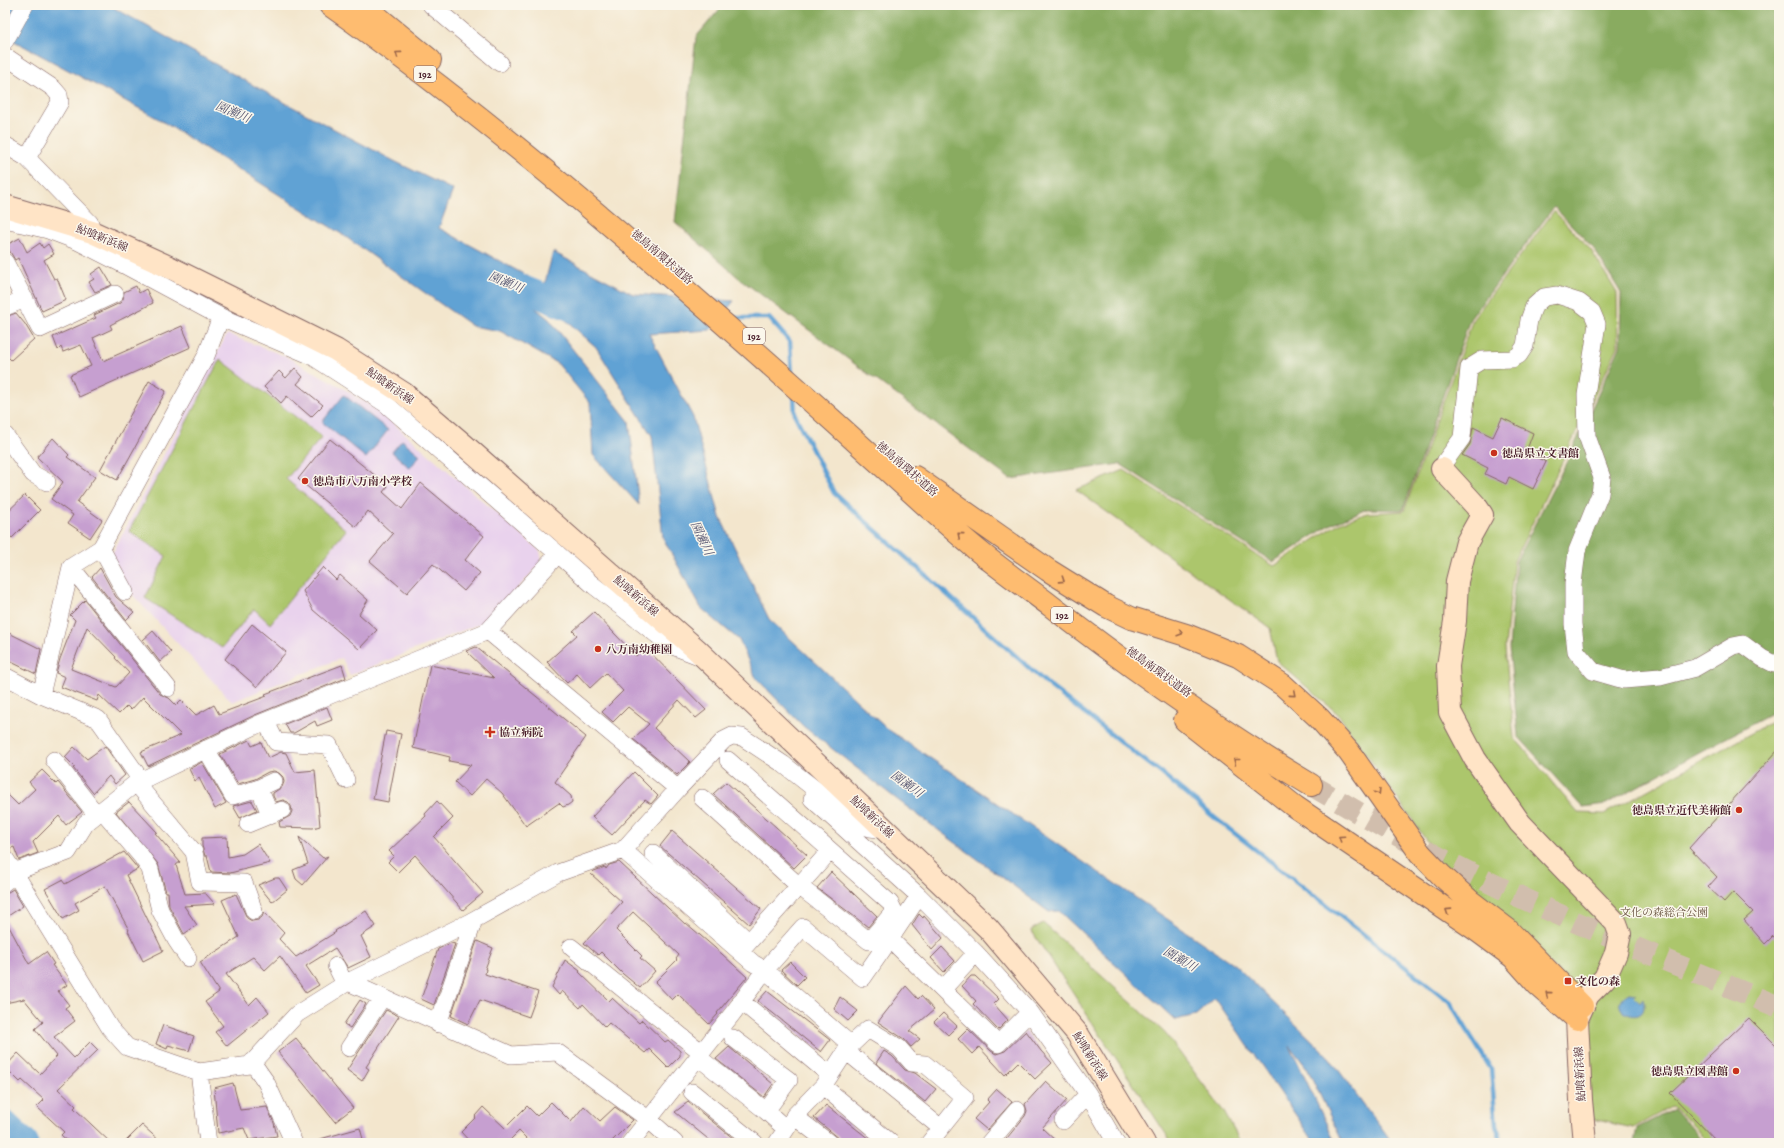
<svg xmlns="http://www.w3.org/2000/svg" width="1784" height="1148" viewBox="0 0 1784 1148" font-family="Alegreya,'Noto Serif JP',serif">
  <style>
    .built { fill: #e9d2ed }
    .green { fill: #acc66c; stroke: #7b724c }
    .forest { fill: #89ab60; stroke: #6a6546 }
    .water { fill: #61a2d4; stroke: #566080 }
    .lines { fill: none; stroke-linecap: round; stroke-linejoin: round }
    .stream { stroke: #61a2d4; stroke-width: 4.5 }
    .river { stroke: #61a2d4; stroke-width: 27 }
    .building { fill: #c69fd0; fill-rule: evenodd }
    .highway-tunnel { stroke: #d1bead; stroke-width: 22; stroke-dasharray: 22 11; stroke-linecap: butt }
    .street-casing { stroke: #856564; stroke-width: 18 }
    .secondary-casing { stroke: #856564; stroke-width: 24 }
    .highway-casing { stroke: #856564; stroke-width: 24 }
    .street { stroke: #fff; stroke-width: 17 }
    .secondary { stroke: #ffe4c6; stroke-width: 22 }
    .highway { stroke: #febc70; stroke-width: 22 }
    .oneway { stroke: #9b664a }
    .poi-dot { fill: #c8321e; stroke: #fbf7ec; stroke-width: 1.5 }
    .labels { text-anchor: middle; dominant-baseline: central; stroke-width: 3; stroke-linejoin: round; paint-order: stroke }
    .shield { fill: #fbf7ec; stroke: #7f6065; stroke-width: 1 }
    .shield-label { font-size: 10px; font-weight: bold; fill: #4a1f2b }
    .street-label { font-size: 11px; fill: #4a1f2b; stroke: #fbf7ec }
    .poi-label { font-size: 11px; font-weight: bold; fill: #4a1f2b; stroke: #fbf7ec; text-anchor: start }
    .park-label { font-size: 11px; fill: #67513e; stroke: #fbf7ec }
    .water-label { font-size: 12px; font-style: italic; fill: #53536f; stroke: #fbf7ec }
  </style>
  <rect width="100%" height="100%" fill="#fbf7ec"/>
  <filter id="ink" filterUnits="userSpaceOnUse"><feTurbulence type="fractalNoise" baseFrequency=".025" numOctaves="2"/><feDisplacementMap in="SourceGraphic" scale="8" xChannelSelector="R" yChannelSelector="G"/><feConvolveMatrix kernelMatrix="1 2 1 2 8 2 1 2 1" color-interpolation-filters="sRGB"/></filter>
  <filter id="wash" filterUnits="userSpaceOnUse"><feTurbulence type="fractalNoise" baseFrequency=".012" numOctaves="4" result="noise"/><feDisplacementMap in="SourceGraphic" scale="16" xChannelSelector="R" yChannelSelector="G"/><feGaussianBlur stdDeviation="0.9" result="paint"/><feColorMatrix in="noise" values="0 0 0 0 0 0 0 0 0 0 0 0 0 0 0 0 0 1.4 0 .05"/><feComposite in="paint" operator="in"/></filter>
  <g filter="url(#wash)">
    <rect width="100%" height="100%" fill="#f3e6cd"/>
    <!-- built -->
    <path class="built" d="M227,334L285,356L340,386L379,411L540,551L542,562L487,621L350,675L342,658L232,702L130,592L111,556Z"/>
    <!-- green -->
    <path class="green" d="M1554,211L1591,250L1617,293L1618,347L1514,561L1505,648L1514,737L1578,813L1604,814L1779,718V1143H1709L1673,1106L1633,1128L1592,1119L1585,1059L1594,1005L1445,870L1416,825L1338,714L1277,661L1270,628L1076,490L1124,470L1274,566L1339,523L1367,513L1404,511L1473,319Z
      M220,359L322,437L286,479L346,530L270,624L254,609L222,648L145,598L166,556L129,531Z
      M1043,923L1165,1033L1224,1112L1241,1143H1172L1031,930Z"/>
    <!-- forest -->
    <path class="forest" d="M723,5H1779V710L1703,750L1606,804L1582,807L1518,736L1509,648L1516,561L1568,459L1620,347L1621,293L1594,249L1554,207L1470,319L1403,510L1367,509L1333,523L1273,562L1120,464L1010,479L740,279L675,222L696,37Z
      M1674,1109L1704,1143H1634L1637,1128Z"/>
    <!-- water -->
    <path class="water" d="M5,5H109L278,99L394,161L453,190L439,228L529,277L524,299L549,319L629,421L639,505L593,455L590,403L558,364L500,331L472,326L343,235L157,118L5,36Z
      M553,252L633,294L734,301L710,330L649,334L693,417L720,517L769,619L886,728L1235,965L1329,1057L1392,1143H1343L1307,1068L1290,1046L1334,1140H1313L1215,998L1196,1015L1175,1020L1059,911L1049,912L895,798L803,726L756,678L739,640L701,608L663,538L652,436L596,347L541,298Z
      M344,395L388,430L366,458L322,422Z
      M402,440L420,455L410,468L392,452Z
      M1629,993L1637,994L1634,997L1640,1003L1643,999C1652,1031 1599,1010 1629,993Z"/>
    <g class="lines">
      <!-- stream -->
      <path class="stream" d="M728,318H769L790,342L792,374
        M794,395L795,415L834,493L1047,684L1136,754L1160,772L1215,818L1450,1002L1491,1069L1496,1126L1502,1143"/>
      <!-- river -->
      <path class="river" d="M491,276L576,310
        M5,1124L25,1143"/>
    </g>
    <g id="blocks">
      <!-- building -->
      <path class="building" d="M20,238L27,252L40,243L43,248L48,244L54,254L44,260L54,279L57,278L66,300L42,311L18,258L15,260L6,245Z
        M101,267L112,285L95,292L89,282L94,279L91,274Z
        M136,286L139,293L146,289L153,303L110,325L112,329L93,338L103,361L182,326L191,347L79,397L70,375L91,366L81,345L63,352L61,347L58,350L53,337L96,318L94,315L120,303L123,299L124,292Z
        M16,313L25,324L34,339L11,360L5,354V317Z
        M295,368L303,377L297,384L323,405L311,417L287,396L281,403L264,387L279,371L286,378Z
        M149,381L166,391L117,480L100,470Z
        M1502,418L1533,433L1526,452L1546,462L1533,489L1509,477L1506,484L1485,474L1488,468L1462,455L1470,444L1473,427L1493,437Z
        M53,438L69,455L67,457L95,477L77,502L102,520L90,538L68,523L73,515L51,499L63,482L37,457Z
        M330,439L388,486L383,492L402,509L421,483L484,536L465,560L480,573L464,591L433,564L407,593L370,561L393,534L368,511L356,527L298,479Z
        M25,495L40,510L12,538L5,531V514Z
        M323,567L336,580L340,575L368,600L359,614L377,630L359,649L313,610L303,591Z
        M100,568L116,597L134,612L126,620L92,577Z
        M85,600L160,694L169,698L176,705L181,700L196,715L214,705L219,714L267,696L265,694L342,665L346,678L255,715L148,766L141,752L181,735L143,697L131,710L127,706L119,714L99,695L97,701L61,687L65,677L56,673L60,659L75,620L70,615ZM87,627L116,657L115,658L129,673L116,687L71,669Z
        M594,612L636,656L645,647L706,710L696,718L679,700L654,728L690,762L677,775L633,739L649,724L628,707L613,722L602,712L623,691L606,673L590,688L577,674L567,683L547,662L577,635L573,631Z
        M252,624L286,652L257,687L225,659Z
        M5,631L41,649L36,674L5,659L10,648L5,645Z
        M153,631L171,652L160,662L143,640Z
        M476,647L586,737L555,782L571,796L572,802L568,805L563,807L559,803L526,826L502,793L486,779L470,796L455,782L471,765L449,761L450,757L413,748L430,665L494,678L466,651Z
        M327,707L332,720L317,726L315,721L294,733H290L285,724Z
        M386,731L401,734L388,802L373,799Z
        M249,740L252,746L261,742L268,758L281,752L286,753L295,772L315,770L320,826L313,828L280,827L279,822L290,816L292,811L291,806L288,802L283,800L276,802L273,796V793L282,787L284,782L283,777L279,773L274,771L268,772L255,779L238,784L220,754Z
        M105,746L125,775L115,784L109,776L93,793L73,768L75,767L65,757L74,747L87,759Z
        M1779,749V941L1773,936L1765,944L1744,920L1753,912L1733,892L1724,902L1708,887L1717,877L1689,848Z
        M202,762L226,803L215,809L199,778L195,781L189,769Z
        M42,770L56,784L58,782L82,812L66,825L59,816L33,842L38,853L19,860L14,847L9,849L5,839V792L18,805L35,789L29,782Z
        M634,772L658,796L651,804L645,800L612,835L592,817Z
        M726,782L807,855L794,868L713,794Z
        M252,801L257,810L240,818L233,806Z
        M437,801L453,818L434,837L483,893L463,910L415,855L398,872L388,862L394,856L389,851L426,816L425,814Z
        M129,802L157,832L155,833L180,862L176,865L185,894L205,893L215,904L184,906L197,925L184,934L169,906L168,892H166L158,864L116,812Z
        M672,831L761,909L749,924L660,846Z
        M227,837L228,857L243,854L258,844L270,863L230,873L211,872L207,856H205L202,846V838Z
        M299,837L323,858L328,856L303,885L296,879L293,870L308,864Z
        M124,852L138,869L126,875L163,951L143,961L128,931L129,930L105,886L75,903L79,910L63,919L45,889L62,880L65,884Z
        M619,862L685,924L686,923L722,954L747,977L717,1013L718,1014L709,1024L678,994L672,1000L655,982L677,960L676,959L679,955L633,912L616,930L642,956L640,958L655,971L640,988L623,974L601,952L598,955L584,943L622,902L591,874L594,871L605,867L606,869L609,865Z
        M831,872L877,916L868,927L817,888Z
        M275,878H279L287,890L272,902L258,885Z
        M13,889L23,906L5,918V894Z
        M236,894L247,918L252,921L258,920L262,917L264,912L284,933L279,939L296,957L336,932L335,931L366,911L376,926L361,936L371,957L348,968L335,948L306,966L319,985L306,993L280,956L265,970L253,957L226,974L249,1005L257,997L269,1012L227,1046L215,1032L223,1026L205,1002L219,992L200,962L239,937L222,900Z
        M919,914L923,918L924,916L943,938L932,950L912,925Z
        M5,919L29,964L46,952L54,964L52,965L67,985L58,991L69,1005L65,1008L75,1021L54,1037L74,1058L90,1042L98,1050L58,1089L76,1106L74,1108L111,1143H70L61,1135L64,1132L37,1107L44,1100L22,1080L20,1082L5,1067L18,1053L40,1074L57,1056L35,1029L43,1022L24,999L5,1003Z
        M477,941L493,948L485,969H486L485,974L538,992L529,1017L480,1000L468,1024L451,1016Z
        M451,943L455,944L434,1005L421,999L438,949Z
        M942,947L955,961L944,972L931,958Z
        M565,960L580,971L579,972L609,1001L612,998L639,1023L642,1020L665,1042L668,1040L680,1051V1056L668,1068L649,1049L645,1053L609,1023L605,1027L583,1004L580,1008L562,991L559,995L552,987Z
        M790,962L805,977L797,985L781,970Z
        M971,976H975L999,999L994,1004L1008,1020L998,1030L973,1004L976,1001L962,986Z
        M906,986L918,999L921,996L934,1010L909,1031L920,1039L911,1047L904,1039L878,1022Z
        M767,991L830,1040L821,1052L758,1001Z
        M840,997L858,1011L848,1021L834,1009Z
        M360,1000L366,1004L350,1028L344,1024Z
        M386,1010L399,1016L366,1067L369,1069L362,1081L347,1070Z
        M943,1013L957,1026L948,1035L934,1022Z
        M1749,1018L1779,1048V1143H1718L1670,1093Z
        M163,1025L194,1036L189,1051L168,1045L167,1049L156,1044Z
        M968,1029L991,1051L996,1054L1005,1051L1026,1031L1041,1051L1052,1063L1035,1079L1018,1062L1005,1075L979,1047L972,1054L958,1039Z
        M296,1038L353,1108L335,1122L278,1052Z
        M729,1047L773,1084L764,1097L716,1059Z
        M884,1051L892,1056L905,1070L915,1073L936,1089L925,1102L876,1063Z
        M1046,1081L1067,1100L1042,1128L1058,1143H1003L1025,1116L1027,1111L1025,1104Z
        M233,1083L240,1110L267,1107L274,1123L277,1136L249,1140L244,1128L218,1133L214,1088Z
        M997,1089L1012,1102L987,1130L974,1119L989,1102L987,1100Z
        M551,1102L571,1122L584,1106L600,1121L615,1107L633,1120L610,1143H531L519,1131L507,1143H471L461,1132L476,1117L475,1116L483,1107L505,1128L527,1106L537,1116Z
        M688,1102L723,1130L739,1143H713L675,1112Z
        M826,1105L874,1143H845L814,1118Z
        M142,1125L162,1143H124Z
        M360,1128L364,1143H321L320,1139Z"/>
    </g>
  </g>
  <g filter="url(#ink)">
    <use href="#blocks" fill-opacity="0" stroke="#856564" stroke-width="1"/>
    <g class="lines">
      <!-- highway-tunnel -->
      <path class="highway-tunnel" d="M1311,785C1358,812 1405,841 1454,865C1559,918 1670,962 1779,1007"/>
      <!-- street casing -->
      <g class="street-casing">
        <path id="street" d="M431,5L500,63
          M5,41L25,5
          M5,56L53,88L59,95L60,102L27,158L90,223L92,232L89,239
          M5,145L27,158
          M5,220L48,230L77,241L126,266L221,317L206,356L101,548L71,567L41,695
          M5,262L40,329L115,294
          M5,307L25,299
          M221,317L312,356L386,404L558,554
          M5,435L33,474L47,482
          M1442,469L1446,460L1462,438L1469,368L1482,360L1512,359L1519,355L1525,346L1529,320L1534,306L1544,297L1557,295L1579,302L1592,312L1597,324L1586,395L1587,436L1602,478L1600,494L1577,551L1573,584V624L1576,651L1593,671L1624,680L1660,677L1695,668L1733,646L1743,644L1762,658L1774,664L1779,662
          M101,548L125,592
          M71,567L168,688
          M699,656L670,645L593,585L558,554L488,631L678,789L724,740L732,736L742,737L783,764L859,824L870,828L886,830
          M5,676L41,695L98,719L141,780
          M266,722L276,742L329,745L346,780
          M206,749L233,796L259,788L274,781
          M54,760L96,814
          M136,783L194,852L200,882L244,883L254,911
          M259,788L270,814
          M702,798L799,886L869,941L891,915L893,909L890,903L728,760
          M812,799L919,896L976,953L1030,1012L1088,1094L1116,1143
          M102,810L141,856L150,869L160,910L176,940L188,958
          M248,824L282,810
          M623,850L753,963L765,970L733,1013L630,1143
          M653,853L749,942
          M5,858L14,872L5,882
          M890,939L919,896
          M571,947L701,1052
          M740,952L830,851
          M336,966L345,984
          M348,982L511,1055L557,1052L648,1119L675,1143
          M943,989L976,953
          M741,1001L830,1075
          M438,1024L474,920
          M733,1038L789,1080L766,1111
          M349,1048L382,998
          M698,1057L766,1111L786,1129
          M252,1062L266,1082L294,1143
          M199,1072L127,1047L110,1028L14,872L68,852L86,823L136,783L259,724L488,631
          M823,1086L846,1051L941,1128
          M692,1092L755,1143
          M1063,1121L1088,1094
          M208,1143L199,1072L250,1065L297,1014L348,982L468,923L558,873L623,850L678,789
          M777,1143L792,1120
          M829,1143L794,1116L823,1086L891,1143
          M929,1143L965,1098L925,1064L912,1063L899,1048L868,1029L851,1045L765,970L803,927L863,978L890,939L998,1044L1030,1012
          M989,1143L1017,1110"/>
      </g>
      <!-- secondary casing -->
      <g class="secondary-casing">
        <path id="secondary" d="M5,206L92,232L171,268L336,350L403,393L464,445L696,649L988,928L1077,1033L1144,1143
          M1442,469L1476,506L1482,515L1467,542L1457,581L1455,621L1448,666L1450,712L1475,759L1520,823L1616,923L1620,934L1616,953L1605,978L1588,995L1577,1019L1581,1100L1585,1143"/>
      </g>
      <!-- highway casing -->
      <g class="highway-casing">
        <path id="highway" d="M330,5C506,130 669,274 830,418C879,462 926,507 976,549C1000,569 1026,587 1051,606C1135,671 1221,731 1311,785
          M363,5L430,60
          M915,477L1048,570L1106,606L1131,618L1186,635L1238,656L1283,685L1319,718L1349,752L1420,853L1442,876L1470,901L1507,929L1582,1006
          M1185,720L1294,806L1475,929L1513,957L1538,985L1577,1019"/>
      </g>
      <!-- street -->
      <use href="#street" class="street"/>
      <!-- secondary -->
      <use href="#secondary" class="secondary"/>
      <!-- highway -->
      <use href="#highway" class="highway"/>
    </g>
    <!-- one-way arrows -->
    <defs><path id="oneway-chevron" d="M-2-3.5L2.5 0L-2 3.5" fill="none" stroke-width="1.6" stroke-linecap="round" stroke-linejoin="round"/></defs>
    <g class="oneway">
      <use href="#oneway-chevron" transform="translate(398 54) rotate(-144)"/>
      <use href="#oneway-chevron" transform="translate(960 535) rotate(-139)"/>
      <use href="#oneway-chevron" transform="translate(1062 580) rotate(33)"/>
      <use href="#oneway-chevron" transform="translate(1180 633) rotate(17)"/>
      <use href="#oneway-chevron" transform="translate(1293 694) rotate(41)"/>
      <use href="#oneway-chevron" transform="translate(1236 761) rotate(-142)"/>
      <use href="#oneway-chevron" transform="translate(1378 792) rotate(58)"/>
      <use href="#oneway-chevron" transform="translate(1341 838) rotate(-146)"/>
      <use href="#oneway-chevron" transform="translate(1448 911) rotate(-147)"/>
      <use href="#oneway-chevron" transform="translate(1548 994) rotate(-139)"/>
    </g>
  </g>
  <!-- markers -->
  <g class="poi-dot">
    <circle cx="1494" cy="453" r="4"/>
    <circle cx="305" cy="481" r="4"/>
    <circle cx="598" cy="649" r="4"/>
    <path d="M488 726h4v4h4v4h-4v4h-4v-4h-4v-4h4z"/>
    <circle cx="1739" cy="810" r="4"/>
    <rect x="1564" y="977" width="8" height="8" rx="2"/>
    <circle cx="1736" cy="1071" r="4"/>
  </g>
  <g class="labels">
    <!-- shield labels -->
    <g class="shield">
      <rect x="414" y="66" width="22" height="16" rx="3"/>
      <rect x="743" y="328" width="22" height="16" rx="3"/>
      <rect x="1051" y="607" width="22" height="16" rx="3"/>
    </g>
    <g class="shield-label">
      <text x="425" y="74">192</text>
      <text x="754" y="336">192</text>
      <text x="1062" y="615">192</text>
    </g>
    <!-- street labels -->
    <g class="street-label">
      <text transform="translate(102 238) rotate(22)">鮎喰新浜線</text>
      <text transform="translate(662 257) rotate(41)">徳島南環状道路</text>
      <text transform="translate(390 386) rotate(35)">鮎喰新浜線</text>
      <text transform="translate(907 469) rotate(41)">徳島南環状道路</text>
      <text transform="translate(636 596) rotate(41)">鮎喰新浜線</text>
      <text transform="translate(1159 672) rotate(36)">徳島南環状道路</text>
      <text transform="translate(872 817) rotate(44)">鮎喰新浜線</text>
      <text transform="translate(1090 1056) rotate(58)">鮎喰新浜線</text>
      <text transform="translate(1580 1074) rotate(-93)">鮎喰新浜線</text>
    </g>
    <!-- poi labels -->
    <g class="poi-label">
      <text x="1502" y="453">徳島県立文書館</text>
      <text x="313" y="481">徳島市八万南小学校</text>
      <text x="606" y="649">八万南幼稚園</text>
      <text x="499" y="732">協立病院</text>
      <text x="1731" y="810" text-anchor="end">徳島県立近代美術館</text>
      <text x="1576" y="981">文化の森</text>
      <text x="1728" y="1071" text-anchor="end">徳島県立図書館</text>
    </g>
    <!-- park labels -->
    <g class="park-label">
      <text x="1664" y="912">文化の森総合公園</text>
    </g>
    <!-- water labels -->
    <g class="water-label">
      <text transform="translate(233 112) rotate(23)">園瀬川</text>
      <text transform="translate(506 282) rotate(22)">園瀬川</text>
      <text transform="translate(702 538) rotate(65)">園瀬川</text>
      <text transform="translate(907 784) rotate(36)">園瀬川</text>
      <text transform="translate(1180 959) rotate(30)">園瀬川</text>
    </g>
  </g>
  <!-- margin -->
  <rect width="1784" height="1148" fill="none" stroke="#fbf7ec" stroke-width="20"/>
</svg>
